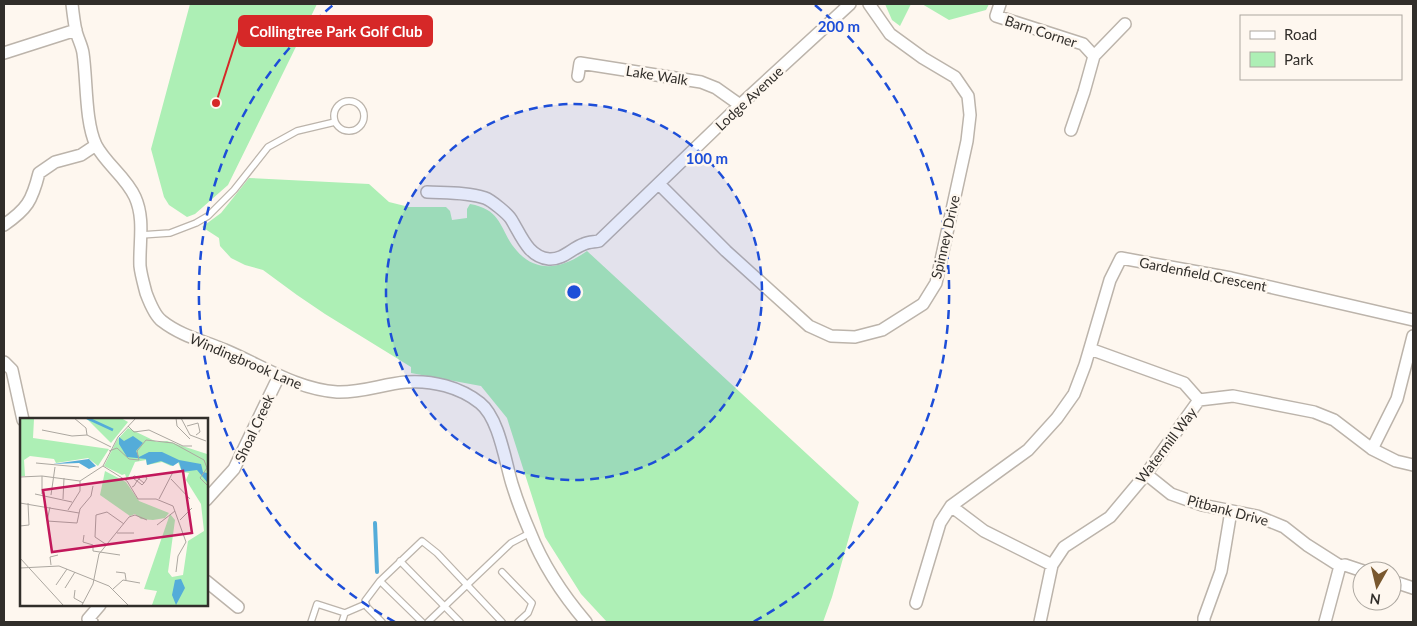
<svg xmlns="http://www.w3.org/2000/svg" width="1417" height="626" viewBox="0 0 1417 626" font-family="Lato,sans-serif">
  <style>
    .green { fill: #adefb5 }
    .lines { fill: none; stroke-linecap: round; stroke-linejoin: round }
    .stream { stroke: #54acd9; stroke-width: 4 }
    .lane-casing { stroke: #bcb4ab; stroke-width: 8 }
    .street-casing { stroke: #bcb4ab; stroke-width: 14 }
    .lane { stroke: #fff; stroke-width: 5.5 }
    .street { stroke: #fff; stroke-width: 11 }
    .ring { fill: none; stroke: #1d4ed8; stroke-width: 2.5; stroke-dasharray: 9 6 }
    .labels { text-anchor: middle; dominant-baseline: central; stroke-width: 5; stroke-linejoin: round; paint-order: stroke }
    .street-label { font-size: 14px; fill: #312e2a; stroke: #fef7ef }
    .inset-river { fill: none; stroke: #54acd9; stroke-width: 2.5 }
    .inset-road { fill: none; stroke: #aca7a0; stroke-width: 1 }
    .view { fill: #c2185b; fill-opacity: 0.15; stroke: #c2185b; stroke-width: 2.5 }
    .inset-edge { fill: none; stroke: #312e2a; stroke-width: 2.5 }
    .centre { fill: #1d4ed8; stroke: #fef7ef; stroke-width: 2.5 }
    .ring-label { font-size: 15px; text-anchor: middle; font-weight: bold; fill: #1d4ed8; stroke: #fef7ef; stroke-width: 5; stroke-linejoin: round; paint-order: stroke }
    .leader { fill: none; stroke: #d62828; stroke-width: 2 }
    .callout-dot { fill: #d62828; stroke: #fef7ef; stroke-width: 2 }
    .callout { fill: #d62828; stroke: #d62828; stroke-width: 2 }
    .callout-label { font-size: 15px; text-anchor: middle; font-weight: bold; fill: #fff }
  </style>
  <rect width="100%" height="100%" fill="#fef7ef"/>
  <!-- green -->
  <path class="green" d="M190,4H317L228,185L195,214L187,217L169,205L164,197L151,149Z
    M885,4H911L900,26L892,20Z
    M922,4H989L986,10L949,20Z
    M249,178L369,184L389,202L409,207H446L450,211L452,220L467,218V209L470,204C504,210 499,231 517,251C538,275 565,267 587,251L859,502L832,597L823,622H607L581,594L545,537L507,418L481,386L411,373V367L325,314L297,295L263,270L245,265L231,258L220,246L219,238L202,227L221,213Z"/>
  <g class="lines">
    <!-- stream -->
    <path class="stream" d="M375,523L377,572"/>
    <!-- lane casing -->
    <g class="lane-casing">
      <path id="lane" d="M334 116a15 15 0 1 1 30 0a15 15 0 1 1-30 0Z
        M141,235L170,233L196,223L208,216L234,190L268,147L297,131L335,122
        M400,561L460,622
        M502,572L532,603L528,613L518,622
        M380,581L422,622
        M311,622L317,604L345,613L366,604
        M342,622L345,613
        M382,622L367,607L365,601L380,581L422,541L437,553L502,622
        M428,622L511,543L530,533"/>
    </g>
    <!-- street casing -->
    <g class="street-casing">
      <path id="street" d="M72,4C73,13 74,22 76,31C78,39 82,46 83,53C87,80 85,122 96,145C106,164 126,177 135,197C145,219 139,243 140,266C141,275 144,285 146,293C149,301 155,316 162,321C181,336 204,341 225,350C263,366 296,389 337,392C361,393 383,384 406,382C432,380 460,387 480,403C499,418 505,461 512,484C517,500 523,516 530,532C543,565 563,595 586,622
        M1000,4L996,16L1083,44L1094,56L1084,92L1071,130
        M4,53L76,30
        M1094,56L1125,24
        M578,76L580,63L701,82L716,88L740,105
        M659,184L726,251L809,326L831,336L855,337L882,330L923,304L936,283L967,141L970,115L968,96L955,77L923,58L890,34L869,4
        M427,192C446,193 467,192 485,198C491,200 508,214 511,219C521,235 528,257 549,259C563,260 572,248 584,244C588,242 594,242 599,241L740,105L850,4
        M4,225C27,209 32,201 39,173L55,162L81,155L96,145
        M1090,349L1184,383L1199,400
        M4,362L12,370L23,420
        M1372,449L1397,399L1413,336
        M1146,474L1171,494L1202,505L1257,516L1284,527L1307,545L1340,566L1345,565L1363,571
        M206,500L234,469L279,376
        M951,506L984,531L1052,565
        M206,581L238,607
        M1392,581L1413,588
        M916,603L940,523L951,506L1028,450L1057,418L1074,394L1085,365L1110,280L1121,258L1231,278L1413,320
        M92,622L88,619L100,605
        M1040,622L1052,565L1064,547L1110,517L1146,474L1199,400L1233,396L1314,412L1334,420L1372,449L1396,461L1413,465
        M1204,622V618L1221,571L1231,511
        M1325,622L1340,566"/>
    </g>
    <!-- lane -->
    <use href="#lane" class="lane"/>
    <!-- street -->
    <use href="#street" class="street"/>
  </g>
  <!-- distance rings -->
  <circle cx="574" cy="292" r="188" fill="#1d4ed8" fill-opacity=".12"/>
  <g class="ring">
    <circle cx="574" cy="292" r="188"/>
    <path d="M395 622A375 375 0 0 1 333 5M815 5A375 375 0 0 1 753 622"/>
  </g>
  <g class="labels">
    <!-- street labels -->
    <g class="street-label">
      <text transform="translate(1041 31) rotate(18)">Barn Corner</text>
      <text transform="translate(657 75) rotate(9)">Lake Walk</text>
      <text transform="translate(749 98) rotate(-43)">Lodge Avenue</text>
      <text transform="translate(945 237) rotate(-77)">Spinney Drive</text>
      <text transform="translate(1203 274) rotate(11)">Gardenfield Crescent</text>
      <text transform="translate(246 361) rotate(23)">Windingbrook Lane</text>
      <text transform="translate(254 428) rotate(-65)">Shoal Creek</text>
      <text transform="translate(1166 445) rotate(-53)">Watermill Way</text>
      <text transform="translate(1228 510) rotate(15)">Pitbank Drive</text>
    </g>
  </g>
  <!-- overview -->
  <g transform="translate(20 418)">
    <rect width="188" height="188" fill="#fef7ef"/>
    <path d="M0,0L14,1L13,20L89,31L78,48L68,40L36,45L34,41L10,38L4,42L5,58H0ZM66,0H101L108,4L91,25ZM108,10L137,24L147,23L187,36V187H132L137,173L124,171L150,96L155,102L148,154L152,159L163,157L168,123L184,113L181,86L166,62L169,55L162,54L158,44L151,48L142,44L127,47L126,42L115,44L107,62L105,56L102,57L84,48L97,22ZM85,53L106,64L119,83L149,95L145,100L133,102L121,101L115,96L110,98L80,77Z" fill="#adefb5"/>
    <path d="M113,18L123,25L116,33L119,39L129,34H142L159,42L181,46L183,54L187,55V64L177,52L162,54L159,44L153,48L141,43L127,47L126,41L107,39L99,26V19L104,23ZM69,41L76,48L69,51L59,45L33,46ZM161,161L165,170L156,187L152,177L155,162Z" fill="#54acd9"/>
    <path class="inset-river" d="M67,0L93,12"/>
    <path class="inset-road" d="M54,0L66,10L67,17M116,0L98,19L83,48L107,63L118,81H136L153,88L166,124L158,138L156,154M156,0L157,8L170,21M161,0L170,17L186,23M108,8L114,14L129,12L163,28H172M167,8L178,5L180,14L176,17M22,12L52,18L67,17L91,29M89,33L97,30L109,41L119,42L117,33L126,22L153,25L184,42L187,50L180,60L188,68M16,45L59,49M0,59L22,58L60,63L83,48M151,61L170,81M112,69L114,68L117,63L123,57L127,60L126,62L124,65L122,67L121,66L117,63L114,61L113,59L114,58H115L119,61L124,65M15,76L52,84M22,76V58M31,77L35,49M43,81L44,60M139,81L153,54M0,85L59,95M30,89L27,103L57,105L60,91L71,78L73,68M48,92L60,73V63M160,102L172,90M137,107L155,93M0,108L9,107L8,85M97,115H114M64,117L63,124L73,127V133L100,137M87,127L75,119L76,97L87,94L104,106M0,140L43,187M31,147L30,139L38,137M0,150L39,148L89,168L108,187M96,154L105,155L106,162M36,167L47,151M45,170L55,154M93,171L103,162L120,165M55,172L54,180L63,185M62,187L73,166L79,136L109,99L115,97L127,102"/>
    <path class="view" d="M163,53L172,115L32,134L23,72Z"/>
    <rect width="188" height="188" class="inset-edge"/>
  </g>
  <circle cx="574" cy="292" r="8" class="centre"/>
  <g class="ring-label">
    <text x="839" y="32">200 m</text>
    <text x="707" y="164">100 m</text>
  </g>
  <!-- callouts -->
  <path class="leader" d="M216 103L239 31"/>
  <circle class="callout-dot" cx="216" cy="103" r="5"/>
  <rect class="callout" x="239" y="16" width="193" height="30" rx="5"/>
  <g class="callout-label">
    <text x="336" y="37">Collingtree Park Golf Club</text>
  </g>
  <!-- border -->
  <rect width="1417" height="626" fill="none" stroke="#312e2a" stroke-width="10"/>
  <!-- legend -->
  <rect x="1240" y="15" width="162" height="65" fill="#fef7ef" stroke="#aca7a0"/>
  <rect x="1250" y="31" width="25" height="8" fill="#ffffff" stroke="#aca7a0"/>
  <text x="1284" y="40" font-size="15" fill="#312e2a">Road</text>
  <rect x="1250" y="52" width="25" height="15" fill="#adefb5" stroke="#aca7a0"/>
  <text x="1284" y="65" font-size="15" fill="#312e2a">Park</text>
  <!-- north arrow -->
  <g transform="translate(1377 586) rotate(188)"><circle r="24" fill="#fef7ef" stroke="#aca7a0"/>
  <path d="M0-4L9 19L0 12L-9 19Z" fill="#79582f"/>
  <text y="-8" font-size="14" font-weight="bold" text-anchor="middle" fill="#312e2a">N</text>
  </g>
</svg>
